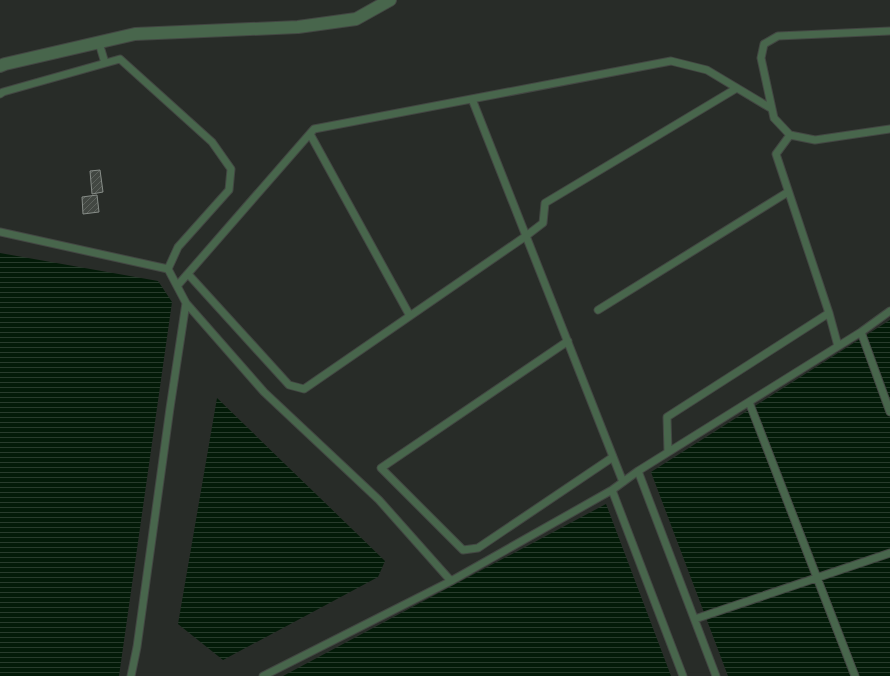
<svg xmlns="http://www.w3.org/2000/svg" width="890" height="676" viewBox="0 0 890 676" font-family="Raleway,sans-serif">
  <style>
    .water { fill: url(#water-rules) }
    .building { fill: url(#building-hatch); stroke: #878d88 }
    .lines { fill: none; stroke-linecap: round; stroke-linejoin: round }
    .lane-casing { stroke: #434743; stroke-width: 9 }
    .street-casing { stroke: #434743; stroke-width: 14 }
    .lane { stroke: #48664c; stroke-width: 7 }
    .street { stroke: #48664c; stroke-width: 12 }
  </style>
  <defs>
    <pattern id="water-rules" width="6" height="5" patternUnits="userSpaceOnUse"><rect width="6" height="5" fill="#031b08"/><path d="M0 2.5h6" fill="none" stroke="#283c2c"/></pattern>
    <pattern id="building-hatch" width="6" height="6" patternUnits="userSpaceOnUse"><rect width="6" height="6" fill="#424742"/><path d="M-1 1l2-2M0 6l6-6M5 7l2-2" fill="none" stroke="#5d625d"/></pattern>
  </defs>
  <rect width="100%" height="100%" fill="#282c28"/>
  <!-- water -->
  <path class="water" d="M0,253L158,281L172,302L119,676H0Z
    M890,320V676H728L651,472Z
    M217,398L385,561L378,577L223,660L178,624Z
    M606,504L671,676H283Z"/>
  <!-- building -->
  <path class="building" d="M100,170L103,192L92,194L90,171Z
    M97,195L99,212L83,214L82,197Z"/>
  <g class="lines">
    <!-- lane casing -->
    <g class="lane-casing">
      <path id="lane" d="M890,31L778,36L764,44L761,58L774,118L790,135L815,140L890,129
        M99,43L105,63
        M0,94L3,92L120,59L212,142L231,169L229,190L178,247L168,269
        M472,99L623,482
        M310,134L410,316
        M790,135L776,154L829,313L838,346
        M0,232L168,269L186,303L264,392L379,500L451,581
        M188,274L289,385L304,389L526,236L543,223L545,203L737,88
        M177,286L314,129L671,61L707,70L772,109
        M598,310L788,192
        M861,332L890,412
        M568,341L381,468L463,550L478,548L613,457
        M749,402L855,676
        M668,452L667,417L829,313
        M638,471L716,676
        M612,490L683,676
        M695,619L890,553
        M131,676L137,647L170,408L186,303
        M263,676L451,581L612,490L638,471L861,332L890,311"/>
    </g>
    <!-- street casing -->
    <g class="street-casing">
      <path id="street" d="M0,66L5,64L135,34L298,27L356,19L390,0"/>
    </g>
    <!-- lane -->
    <use href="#lane" class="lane"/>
    <!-- street -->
    <use href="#street" class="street"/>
  </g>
</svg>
